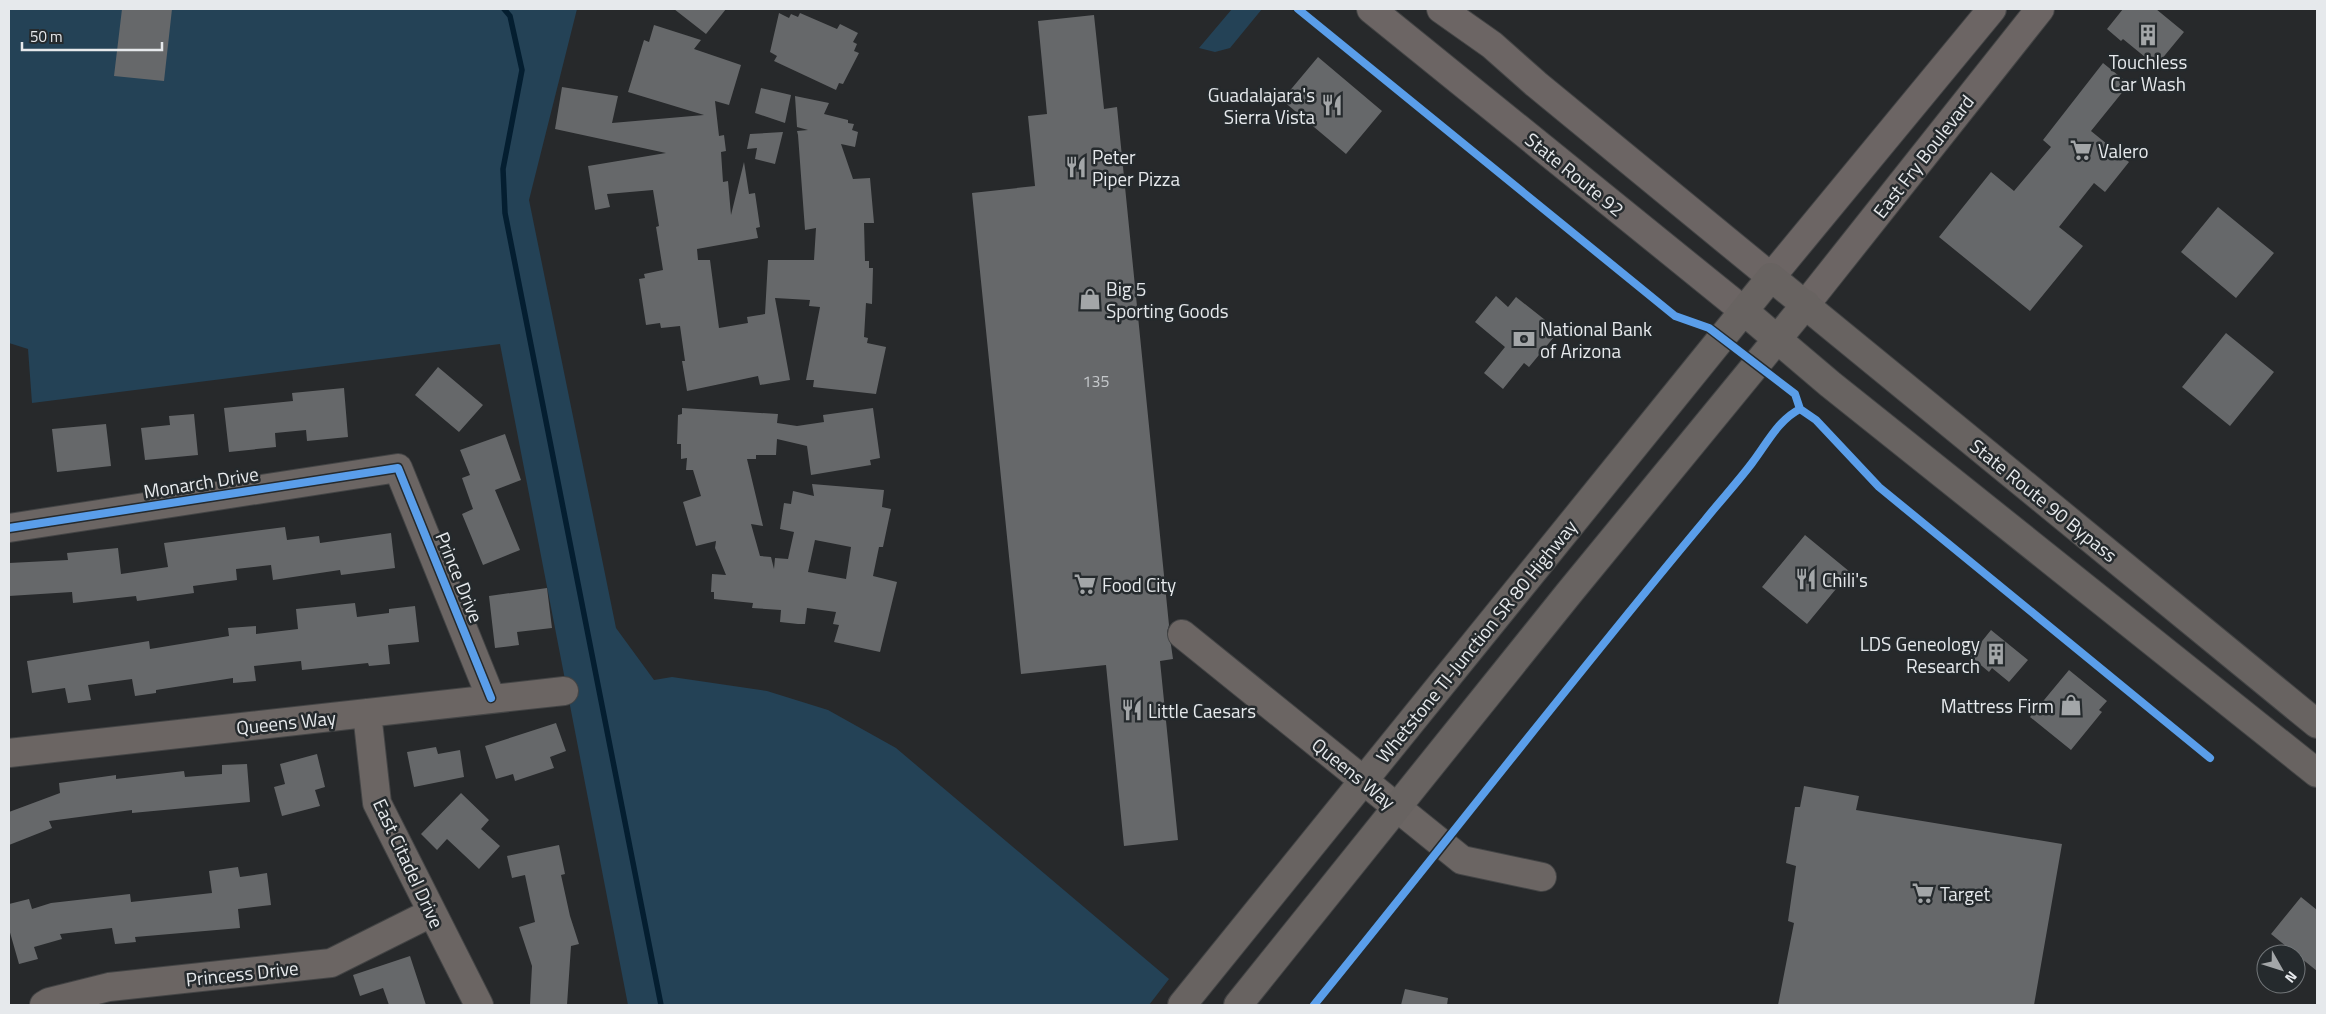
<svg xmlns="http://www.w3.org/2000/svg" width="2326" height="1014" viewBox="0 0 2326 1014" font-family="'Titillium Web',sans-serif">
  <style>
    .green { fill: #244256 }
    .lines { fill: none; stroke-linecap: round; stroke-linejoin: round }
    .stream { stroke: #041e30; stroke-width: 5.5 }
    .building { fill: #66686a; fill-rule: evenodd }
    .minor-casing { stroke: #434445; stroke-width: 30 }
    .major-casing { stroke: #434445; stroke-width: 30 }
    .highway-casing { stroke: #434445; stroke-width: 30 }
    .minor { stroke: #6b6563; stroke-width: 28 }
    .major { stroke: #6c6564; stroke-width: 28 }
    .highway { stroke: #686361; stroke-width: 28 }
    .cycleway-casing { stroke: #252a2d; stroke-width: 11 }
    .cycleway { stroke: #5a9eea; stroke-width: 8 }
    .labels { text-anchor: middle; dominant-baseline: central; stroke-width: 5; stroke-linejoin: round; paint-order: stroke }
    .number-label { font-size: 16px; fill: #c6c9cc }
    .poi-label { font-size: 19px; fill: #e6e9ec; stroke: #252a2d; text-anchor: start }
    .street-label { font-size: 19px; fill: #e6e9ec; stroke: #252a2d }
  </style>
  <rect width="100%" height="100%" fill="#27292b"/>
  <!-- green -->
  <path class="green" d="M9,9H577L529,200L616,628L654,680L672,677L767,691L828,710L896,748L1169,979L1149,1005H628L500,344L32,403L28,349L9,343Z
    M1232,9H1262L1230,48L1215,52L1199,48Z"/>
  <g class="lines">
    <!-- stream -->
    <path class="stream" d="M504,9L510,16L522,70L503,169L505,213L661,1005"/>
  </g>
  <!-- building -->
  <path class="building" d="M122,9H172L164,81L114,76Z
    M674,9H726L706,34Z
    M2123,9H2156L2184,32L2156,66L2123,39L2121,41L2107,29Z
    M779,13L789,18L791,14L798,17L800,13L837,29L840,24L858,33L853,42L857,44L854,51L859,53L843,84L839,83L836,90L774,61L777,56L770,52Z
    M1094,15L1104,109L1117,107L1169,625L1167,632L1171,645L1173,659L1160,661L1178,840L1124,846L1106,665L1021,674L972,193L1035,186L1028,116L1047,114L1038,21Z
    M654,25L701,40L694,49L741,65L729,105L715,101L719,136L724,135L726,151L721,152L723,182L728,181L731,215L744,162L749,194L755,193L760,227L756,228L758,238L697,249L698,260H710L719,328L748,323L747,317L765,314L768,260H814L816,228L805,230L798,135L797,131L808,130L797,127L795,96L829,103L824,114L848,120V123L854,124L852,130L858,132L855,147L841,144L853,179L870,178L874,223H864L865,261H869V268H873L872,304L866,303L864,337L868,338L867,343L886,347L876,394L813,387L814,380H806L820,307L809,306L810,300L775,298L790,380L760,385L758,376L687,391L682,361H685L680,326L661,328L660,323L646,325L639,279L645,278L644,274L663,270L656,227L659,226L653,190L607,194L610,207L595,210L588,166L666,153L555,129L562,87L618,96L612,123L704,115L628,92L644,40L649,42Z
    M1318,57L1382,111L1346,154L1282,100Z
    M2103,63L2129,84L2091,131L2129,162L2105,192L2094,183L2059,227L2083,246L2030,311L1939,237L1991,172L2014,191L2051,147L2043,140Z
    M761,88L791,95L785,123L755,113Z
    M783,132L775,164L755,159L757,148L747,149L750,134Z
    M2218,207L2274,253L2236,298L2181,252Z
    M1496,296L1508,307L1516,297L1559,331L1529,367L1524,363L1503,389L1484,373L1505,347L1475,322Z
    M2226,333L2274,372L2230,426L2182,387Z
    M438,367L483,405L459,432L415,395Z
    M344,388L348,437L307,441L306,430L275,433L276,447L229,452L224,408L293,401L292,393Z
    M682,408L778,414L777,423L797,426L824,422L823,415L873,408L880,458L870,460L871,465L811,475L807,446L777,439L776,455H756V459H747L763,526L751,524L760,556L771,557L774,569L775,558L788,559L794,532L780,529L784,503L791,504L793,491L814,496L812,484L884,490L882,507L891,509L883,547H879L873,576L897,582L880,652L834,642L839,625L833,624L836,612L807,608L805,624H798L780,622L781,610L752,608L753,603L714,599V592H711L712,574L726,575L715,548L716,541L696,546L683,502L701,496L693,470H686L687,458L681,459V444H677L678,415L682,414ZM815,540L851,547L846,579L808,572Z
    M194,414L198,455L145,460L141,428L170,425L169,416Z
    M106,424L111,466L57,472L52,429Z
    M505,434L521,480L495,490L520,550L483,565L462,514L473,509L462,478L470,475L460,450Z
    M285,527L287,540L319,536L320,543L391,533L395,568L341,575L340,570L273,580L271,565L236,569L237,580L193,586L194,593L137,601L136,596L73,603L72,592L9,596V563L68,560L67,553L118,548L121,574L168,567L164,543Z
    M1805,535L1850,572L1807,624L1762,587Z
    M547,588L552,628L517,632L519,645L495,648L489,596Z
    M355,603L357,617L389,613V609L415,606L419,642L388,645L390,664L369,666L368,663L302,670L301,661L254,666L256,681L233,683V678L156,690V693L135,696L132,679L88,685L91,700L68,703L65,688L32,693L27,661L149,641L150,649L229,636L228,628L256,626V634L298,629L296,609Z
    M1991,630L2028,660L2009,682L1992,668L1989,672L1970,656Z
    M2069,670L2107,701L2099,710L2102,712L2071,750L2030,717Z
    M556,723L566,751L550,757L554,768L515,781L513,774L496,779L485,746Z
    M436,747L438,754L460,750L464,777L414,787L407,752Z
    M317,754L325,787L315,790L320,806L282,816L274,787L285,784L280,764Z
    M247,764L250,802L132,813V810L49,821L52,828L9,845V812L60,793L59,783L116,775V779L184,771L185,777L222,774V765Z
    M1804,786L1859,796L1856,810L2062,844L2034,1005H1778L1794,923L1788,921L1796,866L1786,863L1795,807H1800Z
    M461,793L489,820L481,829L500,846L479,869L447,839L437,850L421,834Z
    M559,845L565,874L561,875L570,916L579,944L571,946L567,1005H530L532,966L519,927L535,922L525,875L512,878L507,856Z
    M238,867L240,877L267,873L271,905L238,909L240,928L135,937L136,942L115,944L112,928L60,934L62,939L34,947L38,959L19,964L9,929V904L29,899L32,909L51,903L130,894L131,902L212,893L209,871Z
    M2301,897L2317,910V971L2271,934Z
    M410,956L426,1005H389L383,988L360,996L353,975Z
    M1405,989L1448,998L1447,1005H1401Z"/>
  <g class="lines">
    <!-- minor casing -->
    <g class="minor-casing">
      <path id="minor" d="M9,528L398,468L491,698
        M1182,634L1462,860L1542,877
        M367,713L377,803L479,1005
        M9,753L564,691
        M44,1005L49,1002L109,987L331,963L431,913"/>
    </g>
    <!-- major casing -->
    <g class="major-casing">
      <path id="major" d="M1371,9L1744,311
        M1441,9L1492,45L1536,84L1771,277L1992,9
        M1806,304L2040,9"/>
    </g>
    <!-- highway casing -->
    <g class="highway-casing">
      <path id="highway" d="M1744,311L1830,384L2317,773
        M1182,1005L1771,277L2317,724
        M1238,1005L1569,593L1806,304"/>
    </g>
    <!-- minor -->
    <use href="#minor" class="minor"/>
    <!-- major -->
    <use href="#major" class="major"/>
    <!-- highway -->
    <use href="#highway" class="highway"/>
    <!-- cycleway casing -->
    <g class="cycleway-casing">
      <path id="cycleway" d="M1298,9L1675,316L1709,328L1795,394L1800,409
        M9,528L398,468L491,698
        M1314,1005C1445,844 1572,679 1705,520C1720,501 1737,483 1752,463C1766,445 1778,420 1800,409L1816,420L1879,487L2210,758"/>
    </g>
    <!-- cycleway -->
    <use href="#cycleway" class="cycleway"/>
  </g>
  <!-- icons -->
  <defs>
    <g id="building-bare" transform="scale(1.725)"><path d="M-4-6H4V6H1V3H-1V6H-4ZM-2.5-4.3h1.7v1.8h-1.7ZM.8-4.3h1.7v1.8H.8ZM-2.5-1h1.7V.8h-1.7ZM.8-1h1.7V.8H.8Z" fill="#a3a6a8" stroke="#252a2d" stroke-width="2.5" paint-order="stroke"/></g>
    <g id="restaurant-bare" transform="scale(1.725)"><path d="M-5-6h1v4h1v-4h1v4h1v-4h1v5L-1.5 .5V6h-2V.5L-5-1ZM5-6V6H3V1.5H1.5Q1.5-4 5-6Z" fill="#a3a6a8" stroke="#252a2d" stroke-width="2.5" paint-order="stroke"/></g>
    <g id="supermarket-bare" transform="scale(1.725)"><path d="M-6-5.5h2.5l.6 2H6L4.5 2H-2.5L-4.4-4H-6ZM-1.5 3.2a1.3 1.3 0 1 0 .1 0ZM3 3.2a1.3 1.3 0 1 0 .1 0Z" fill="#a3a6a8" stroke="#252a2d" stroke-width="2.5" paint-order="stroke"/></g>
    <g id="shop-bare" transform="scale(1.725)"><path d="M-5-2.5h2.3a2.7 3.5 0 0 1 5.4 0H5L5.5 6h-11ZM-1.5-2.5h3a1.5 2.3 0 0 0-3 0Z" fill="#a3a6a8" stroke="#252a2d" stroke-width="2.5" paint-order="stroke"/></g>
    <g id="bank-bare" transform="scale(1.725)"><path d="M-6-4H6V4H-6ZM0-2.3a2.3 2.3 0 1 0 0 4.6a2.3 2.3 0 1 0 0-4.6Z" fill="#a3a6a8" stroke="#252a2d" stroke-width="2.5" paint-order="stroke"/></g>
  </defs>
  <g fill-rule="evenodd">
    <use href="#building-bare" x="2148" y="35"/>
    <use href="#restaurant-bare" x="1332" y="105"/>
    <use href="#supermarket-bare" x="2081" y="150"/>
    <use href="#restaurant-bare" x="1076" y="167"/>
    <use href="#shop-bare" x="1090" y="299"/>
    <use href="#bank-bare" x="1524" y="339"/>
    <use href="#restaurant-bare" x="1806" y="579"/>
    <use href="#supermarket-bare" x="1085" y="584"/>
    <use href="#building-bare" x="1996" y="654"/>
    <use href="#shop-bare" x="2071" y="705"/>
    <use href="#restaurant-bare" x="1132" y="710"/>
    <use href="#supermarket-bare" x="1923" y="893"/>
  </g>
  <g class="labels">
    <!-- number labels -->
    <g class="number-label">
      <text x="1096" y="381">135</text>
    </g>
    <!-- poi labels -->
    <g class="poi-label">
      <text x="2148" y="61" text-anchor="middle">Touchless<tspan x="2148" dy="22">Car Wash</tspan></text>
      <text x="1315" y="94" text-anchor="end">Guadalajara's<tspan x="1315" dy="22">Sierra Vista</tspan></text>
      <text x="2098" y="150">Valero</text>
      <text x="1092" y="156">Peter<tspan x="1092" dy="22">Piper Pizza</tspan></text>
      <text x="1106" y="288">Big 5<tspan x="1106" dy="22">Sporting Goods</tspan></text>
      <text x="1540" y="328">National Bank<tspan x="1540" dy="22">of Arizona</tspan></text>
      <text x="1822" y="579">Chili's</text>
      <text x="1102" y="584">Food City</text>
      <text x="1980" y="643" text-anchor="end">LDS Geneology<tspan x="1980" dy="22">Research</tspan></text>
      <text x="2054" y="705" text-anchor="end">Mattress Firm</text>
      <text x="1148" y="710">Little Caesars</text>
      <text x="1940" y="893">Target</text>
    </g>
    <!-- street labels -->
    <g class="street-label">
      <text transform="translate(1923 156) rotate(-52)">East Fry Boulevard</text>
      <text transform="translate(1575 174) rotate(39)">State Route 92</text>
      <text transform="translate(201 482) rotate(-9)">Monarch Drive</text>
      <text transform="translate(2044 500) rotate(39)">State Route 90 Bypass</text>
      <text transform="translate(460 577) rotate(68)">Prince Drive</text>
      <text transform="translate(1476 641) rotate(-51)">Whetstone TI-Junction SR 80 Highway</text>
      <text transform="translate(286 722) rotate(-6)">Queens Way</text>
      <text transform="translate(1354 773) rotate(39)">Queens Way</text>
      <text transform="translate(409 863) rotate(65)">East Citadel Drive</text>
      <text transform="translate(242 973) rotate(-6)">Princess Drive</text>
    </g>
  </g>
  <!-- border -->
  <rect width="2326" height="1014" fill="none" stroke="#e6e9ec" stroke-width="20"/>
  <!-- north arrow -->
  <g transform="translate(2281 969) rotate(129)"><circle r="24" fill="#252a2d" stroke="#727679"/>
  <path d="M0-4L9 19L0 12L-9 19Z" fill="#a3a6a8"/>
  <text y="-8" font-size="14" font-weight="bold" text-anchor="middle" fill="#e6e9ec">N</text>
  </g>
  <!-- scale -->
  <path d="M22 42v8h140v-8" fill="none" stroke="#e6e9ec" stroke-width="2.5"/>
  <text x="30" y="42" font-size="15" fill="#e6e9ec" stroke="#252a2d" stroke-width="4" paint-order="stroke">50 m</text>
</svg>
